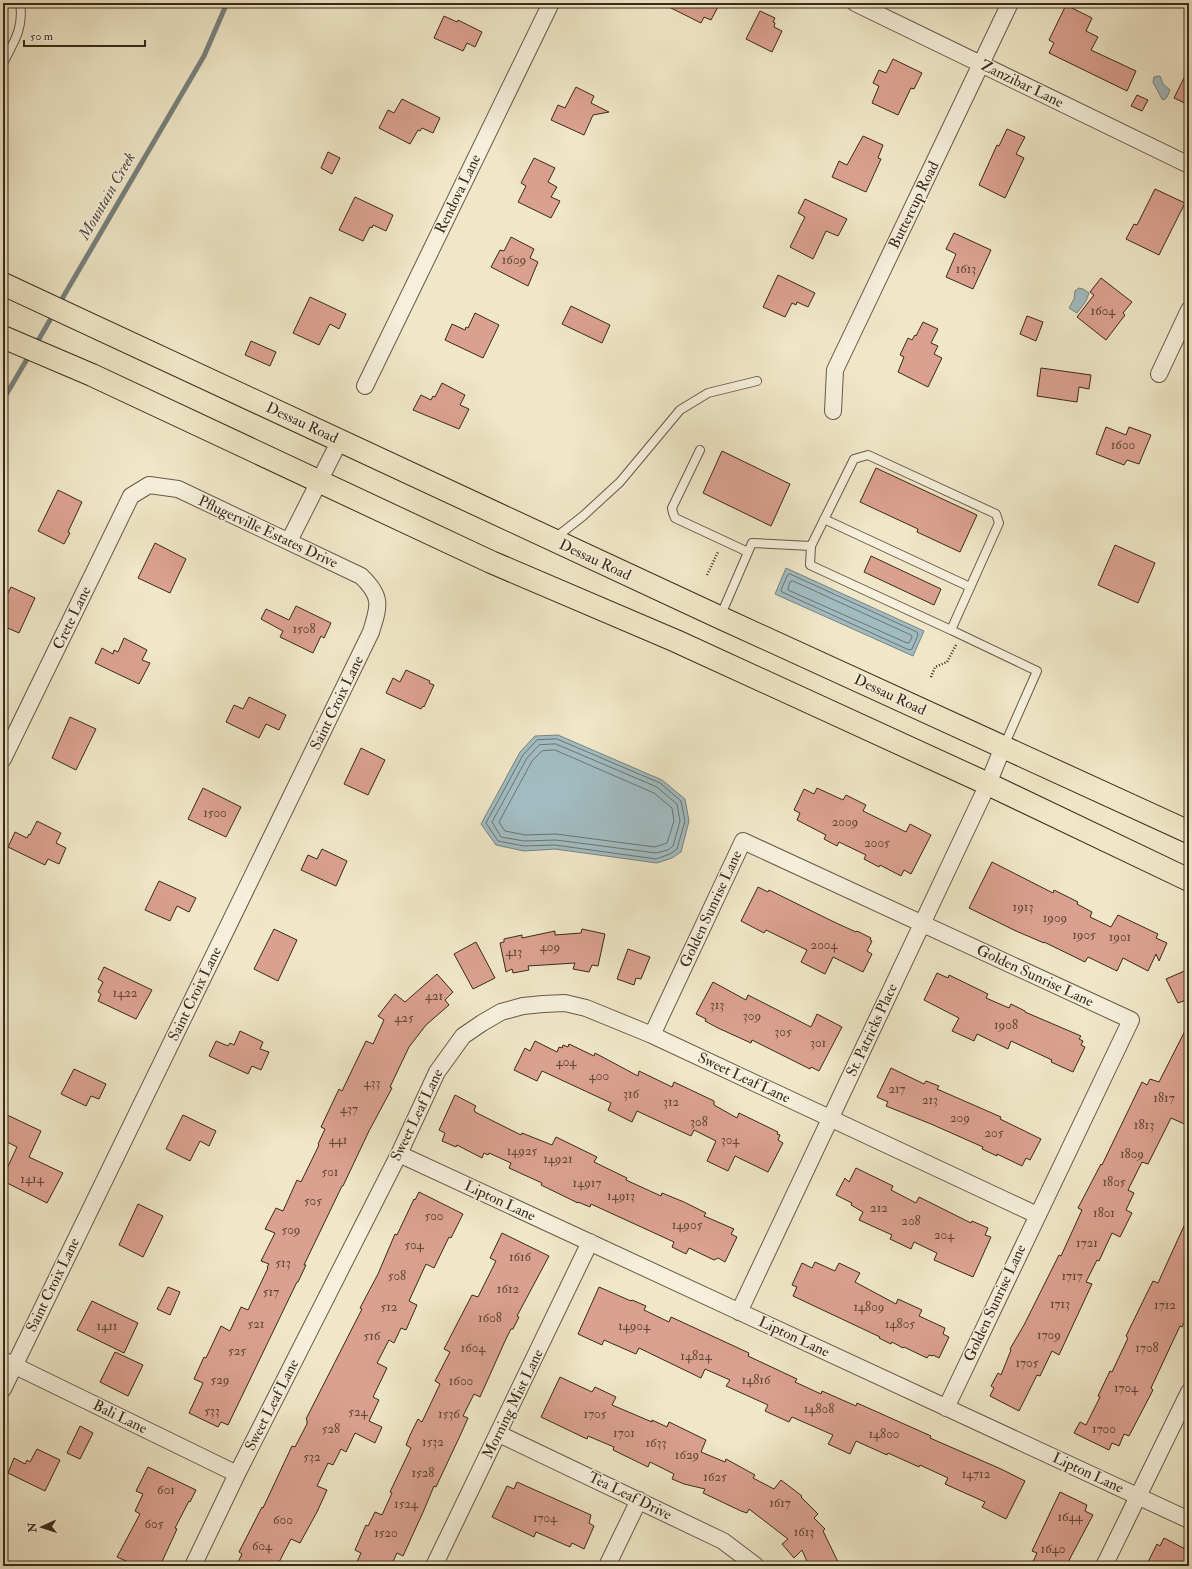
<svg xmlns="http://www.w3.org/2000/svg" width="1192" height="1569" viewBox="0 0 1192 1569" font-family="'IM FELL Double Pica',serif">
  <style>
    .water { fill: #a1bcc1; stroke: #77827e }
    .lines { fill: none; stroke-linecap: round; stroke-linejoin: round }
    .shore { stroke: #6d736e; stroke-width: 1 }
    .stream { stroke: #77827e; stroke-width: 5 }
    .building { fill: #dba190; stroke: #392a1a }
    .lane-casing { stroke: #675946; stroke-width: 10 }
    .street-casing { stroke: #675946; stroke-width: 18 }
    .primary-casing { stroke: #392a1a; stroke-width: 24 }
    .path { stroke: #392a1a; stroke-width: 2.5; stroke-dasharray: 1 2; stroke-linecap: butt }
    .lane { stroke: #f5efdb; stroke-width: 8 }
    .street { stroke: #f5efdb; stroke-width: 16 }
    .primary { stroke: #f0e7c8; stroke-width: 22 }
    .labels { text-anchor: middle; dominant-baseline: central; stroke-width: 3; stroke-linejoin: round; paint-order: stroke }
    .number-label { font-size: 13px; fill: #624838 }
    .street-label { font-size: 15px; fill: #392a1a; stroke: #f5efdb }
    .water-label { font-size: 16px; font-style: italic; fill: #534e44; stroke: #f5efdb }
  </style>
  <rect width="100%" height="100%" fill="#f0e7c8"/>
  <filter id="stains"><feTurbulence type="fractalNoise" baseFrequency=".005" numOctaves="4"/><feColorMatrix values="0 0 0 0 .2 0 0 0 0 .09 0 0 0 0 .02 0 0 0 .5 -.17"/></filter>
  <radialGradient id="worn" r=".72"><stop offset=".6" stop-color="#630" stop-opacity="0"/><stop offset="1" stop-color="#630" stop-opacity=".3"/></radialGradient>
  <!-- water -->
  <path class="water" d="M1159,76H1160L1163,84L1170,90L1167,97L1164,100L1162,99L1153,82L1154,77Z
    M1079,288L1083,289L1089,293L1086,301L1077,313L1069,308L1074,299L1075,291Z
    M786,568L924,631L913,656L775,594Z
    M558,735L662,780L685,799L689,821L681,852L672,858L657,863L555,849L524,851L496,845L481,824L520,752L535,736Z"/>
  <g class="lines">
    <!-- shore -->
    <path class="shore" d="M790,574L917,632L918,635L912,649L909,650L782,592L781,590L787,576Z
      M793,581L911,635L912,637L909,643H907L788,590V588L790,582Z
      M557,739L660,783L681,801L685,821L677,849L670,854L656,859L555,845L524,846L498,841L486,823L523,755L537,740Z
      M556,744L657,787L677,804L680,821L673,846L668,850L656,853L556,840L524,841L501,837L492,822L527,758L539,745Z
      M555,750L654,793L672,808L674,821L667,843L655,847L556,834L525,835L505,831L499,822L532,761L542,751Z"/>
    <!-- stream -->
    <path class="stream" d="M59,304L204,56L227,3
      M35,346L54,313
      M3,400L30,354"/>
  </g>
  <!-- building -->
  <path class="building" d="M661,3H720L711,20L704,17L701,23Z
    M1066,5L1092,18L1086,31L1098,37L1091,50L1136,71L1127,91L1049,53L1054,43L1049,40Z
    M760,11L775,18L773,22L775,23L774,27L782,31L772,52L746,39Z
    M444,16L457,22L458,20L482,32L475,47L467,43L463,51L434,38Z
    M893,59L922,73L914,89L911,88L898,115L872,103L879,86L873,83L879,70L886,73Z
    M1189,68V105L1174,98Z
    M576,87L594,96L591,103L609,112L593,115L584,135L551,120L558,105L565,108Z
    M1137,95L1148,100L1142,111L1131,106Z
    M402,99L440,118L433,133L422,128L420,131L418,130L410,144L379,128L388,110L394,113Z
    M1007,129L1025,137L1016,154L1024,158L1005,198L979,185L997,145L999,146Z
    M863,136L883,145L878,158L881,159L866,192L832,177L839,161L847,165Z
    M328,152L340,158L332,174L321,168Z
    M534,158L555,168L548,182L557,187L551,197L560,201L551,218L518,202L526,186L521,183Z
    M1155,189L1185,203L1159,255L1126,239L1134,224L1137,225Z
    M355,197L393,215L386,231L373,225L372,228L370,227L363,241L339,230Z
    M805,199L847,219L838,236L826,231L813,259L790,247L805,217L798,213Z
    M954,233L991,250L973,289L946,277L956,254L946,249Z
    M511,237L534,249L530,258L538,262L528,286L491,267L500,250L504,251Z
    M778,275L815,293L808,307L797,302L796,305L792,303L785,317L763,307Z
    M1101,278L1132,302L1123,313L1125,315L1106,340L1077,317L1094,295L1090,292Z
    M310,297L346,314L339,329L330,324L319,345L293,333Z
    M571,306L610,325L602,343L562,324Z
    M475,313L499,325L483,358L445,340L452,324L465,330L466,327L468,328Z
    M1027,316L1043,322L1036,341L1020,334Z
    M923,322L938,329L931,343L938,346L934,354L942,358L928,387L898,372L904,357L900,355L908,338L912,340L915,335L916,336Z
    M251,341L276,352L270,366L245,355Z
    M1041,368L1091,375L1089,389L1079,387L1077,402L1037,396Z
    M442,383L465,395L460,405L469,409L459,429L413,410L421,395L431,400L433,396L435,397Z
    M1106,427L1126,435L1129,427L1151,435L1139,464L1127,460L1124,465L1096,454Z
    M722,451L790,484L771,526L703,493Z
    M876,468L977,515L960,552L917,532L918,529L860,502Z
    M58,490L82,502L68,532L70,533L64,544L38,531Z
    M155,543L186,559L170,593L138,578Z
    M1115,545L1155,563L1138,603L1098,585Z
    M871,556L941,589L934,605L864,572Z
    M11,587L35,598L19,633L3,626V603Z
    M296,606L331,623L324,638L321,636L313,653L280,637L283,631L261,619L266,609L289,620Z
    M124,638L147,650L142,660L150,663L139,684L95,663L102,648L113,654L114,650L118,652Z
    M406,670L430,681L429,683L434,685L424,707L423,706L421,709L386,693L393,678L400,682Z
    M249,697L286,715L279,730L266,724L259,738L226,722L234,705L243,709Z
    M70,717L96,729L76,770L52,758Z
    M361,748L385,760L368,795L344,784Z
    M203,788L241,807L226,837L188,819Z
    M817,788L843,800L846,795L866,805L863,811L906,832L910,824L931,835L911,874L904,870L901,876L880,865L879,867L864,859L866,855L839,842L837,846L824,839L826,835L797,820L800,813L794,810L804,789L814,794Z
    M37,821L61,833L56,843L66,848L59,864L48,859L45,865L8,847L15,832L27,838L29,834L30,835Z
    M322,849L347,861L336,886L301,870L308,855L317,859Z
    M992,862L1053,893L1054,890L1078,902L1077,904L1092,912L1090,917L1111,927L1118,915L1158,934L1156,938L1167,943L1159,961L1156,954L1148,971L1123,958L1117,971L1088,957L1085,962L1044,942V943L1016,931L969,908Z
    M159,881L196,898L189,912L177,906L170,921L145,910Z
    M758,887L768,892L769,890L834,922L856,932L857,931L871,938L870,940L872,941L867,951L872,954L863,972L833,957L825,974L801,962L807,950L766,930L764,933L741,921Z
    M274,929L297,940L278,981L254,969Z
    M582,929L605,934L598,966L592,965L589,972L573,969L575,963L528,966L529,970L513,973L512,969L506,972L500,943L504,942V939L522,935V938L555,931V935L581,933Z
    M476,942L495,978L473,989L454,954Z
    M628,949L650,957L641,979L636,978L634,985L617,979Z
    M104,967L152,990L136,1019L98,1001L101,994L98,992L103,982L98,979Z
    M1189,969V999L1178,1003L1166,979Z
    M937,973L948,978L949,975L988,994L986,998L1009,1008L1011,1004L1025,1011V1012L1081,1036L1079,1039L1083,1041L1081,1045L1085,1047L1073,1072L1051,1062L1052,1060L1011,1041L1008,1049L977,1034L974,1041L952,1031L959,1018L924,1000Z
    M437,974L453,992L445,1000L449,1005L426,1025L409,1047L390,1087L392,1088L369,1131L343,1186H342L304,1265H306L298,1282H297L228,1425L221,1422L218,1427L189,1413L203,1383L194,1379L204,1357L206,1358L221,1326L230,1331L241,1307L248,1310L268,1268L267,1267L269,1264L261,1261L275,1233L265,1229L276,1208L283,1211L297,1180L301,1182L319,1145L318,1144L325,1129L321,1127L339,1089L342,1091L366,1041L373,1044L384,1020L378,1016L395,994L405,1002Z
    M713,982L746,1000L748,995L811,1027L817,1014L842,1027L819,1071L811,1067L810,1069L752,1040L751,1043L718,1028L705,1021L706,1019L696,1014Z
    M1189,1023V1126L1171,1118L1148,1164L1142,1162L1128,1190L1134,1193L1126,1210L1132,1213L1120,1237L1112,1233L1099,1261L1097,1260L1086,1282L1092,1284L1059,1355L1052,1351L1040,1376L1037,1375L1019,1411L990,1396L994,1388L991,1386L998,1373L1001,1375L1011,1350L1010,1349L1024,1325L1059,1255L1061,1256L1082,1210L1078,1208L1101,1164L1102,1165L1142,1082L1147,1085L1150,1079L1159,1082Z
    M240,1031L263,1042L260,1049L269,1052L261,1070L252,1066L248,1074L209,1056L216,1041L228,1046L230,1043L234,1045Z
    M535,1041L557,1052L559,1047L562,1048L563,1045L568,1047L569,1044L594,1056L595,1053L638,1076L639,1071L672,1087L674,1082L714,1101V1105L737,1118L739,1113L778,1132L777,1134L780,1135L778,1140L783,1143L768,1172L735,1156L728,1171L707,1161L716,1141L694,1130L691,1136L637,1111L632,1122L608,1110L611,1103L542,1071L537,1081L514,1070L525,1048L530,1051Z
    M891,1068L924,1084L926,1081L939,1086L937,1089L1001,1117L1000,1119L1041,1139L1030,1160L1026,1158L1022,1166L997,1154V1156L982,1149L983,1147L931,1124L886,1106L888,1102L877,1097Z
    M74,1069L106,1084L99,1099L91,1096L86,1106L61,1094Z
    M455,1095L476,1106L474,1110L475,1111V1112L521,1135L522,1133L552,1145L556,1137L597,1157L594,1162L627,1178L626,1180L661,1196L662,1193L684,1202L706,1213L704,1216L734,1229L731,1234L737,1237L725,1262L718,1258L714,1260L689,1248L686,1254L672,1247L674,1242L591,1204L590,1207L578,1202V1203L541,1185L542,1183L509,1168L511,1163L489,1153L488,1155L484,1153L482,1158L457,1145L456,1147L442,1141L445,1133L439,1130Z
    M3,1113L41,1131L29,1157L63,1173L47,1203L3,1181V1177L17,1147L3,1140Z
    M183,1115L216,1131L209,1146L200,1141L190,1161L166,1149Z
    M856,1168L893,1186L891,1190L916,1203L919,1197L971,1223L972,1221L988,1228L985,1235L991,1237L973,1277L934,1260L937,1253L914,1242L911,1249L890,1239L892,1235L859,1220L863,1212L851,1205L852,1203L836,1195L845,1178L849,1182Z
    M419,1192L463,1214L451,1238L449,1237L434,1268L426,1264L409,1301L417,1305L406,1330L401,1328L394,1343L389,1340L377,1363L387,1368L373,1397L379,1400L369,1421L382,1427L375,1443L355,1433L346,1452L341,1449L333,1465L328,1463L317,1486L327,1490L317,1512L300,1543L291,1539L277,1566H236L242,1554L239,1552L262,1507L263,1508L292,1446L295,1447L307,1424V1420L306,1419L362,1309L360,1308L378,1274L395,1234L397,1235L414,1199L415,1200Z
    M138,1204L163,1216L143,1257L119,1245Z
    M1189,1215V1313L1182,1327L1180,1326L1151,1388L1153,1390L1129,1436L1124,1434L1119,1446L1112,1443L1109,1450L1074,1433L1080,1422L1086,1425L1100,1397L1098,1396L1110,1371L1112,1372L1128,1338L1126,1336L1148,1291L1153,1281L1158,1283Z
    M502,1233L549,1256L517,1316L519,1317L513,1329H511L505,1341L480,1397L474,1394L463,1416L468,1418L459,1438L436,1487L434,1486L424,1510L403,1556L397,1553L391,1566H355L361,1553L355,1550L366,1525L368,1526L375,1512L382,1515L392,1493L390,1492L411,1448L406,1445L410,1435L418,1419L422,1422L440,1384L435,1381L450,1352L444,1349L472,1295L478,1297L496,1261L490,1258Z
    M815,1262L835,1271L839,1263L860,1273L855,1282L896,1304L898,1299L922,1310L919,1316L945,1328L943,1334L949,1337L939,1358L933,1355L932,1356L929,1355L927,1358L904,1347L903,1348L892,1342L891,1344L879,1338L880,1337L793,1296L797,1287L792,1285L802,1263L812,1268Z
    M168,1287L180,1292L170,1315L157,1309Z
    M599,1287L631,1301L632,1300L646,1306L644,1310L669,1322L671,1317L749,1353L748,1356L797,1379L795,1382L821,1394L822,1391L856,1406L857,1403L931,1436L930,1438L1001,1469L1025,1481L1006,1519L982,1507L985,1502L945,1484L948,1478L920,1465L919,1467L888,1453L887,1455L856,1441L850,1454L828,1444L833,1435L792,1417L789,1422L765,1411L768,1405L726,1386L730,1380L705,1369L701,1378L639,1348L636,1354L604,1340L602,1345L578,1334Z
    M92,1301L138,1323L124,1353L77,1330Z
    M115,1352L143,1365L128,1396L100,1382Z
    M560,1377L592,1392L595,1387L616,1397L612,1405L652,1422V1420L667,1427L669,1422L706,1440L701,1452L725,1462L726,1459L755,1475L753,1478L774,1489L781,1480L802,1496L801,1497L818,1514L814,1518L825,1529L823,1531L840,1566H809L802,1550L794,1558L782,1544L788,1539L749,1509L747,1513L741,1511L703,1493L705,1489L684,1484L672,1479L674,1474L650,1462L648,1467L613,1450L614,1447L588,1436L587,1439L541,1417Z
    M80,1426L93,1433L80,1459L67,1453Z
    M37,1449L60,1460L45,1491L8,1473L14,1458L25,1464L27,1460L30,1462Z
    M148,1467L196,1490L190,1502L189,1501L175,1528L177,1529L160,1566H137L117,1557L140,1514L135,1511L143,1494L136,1491Z
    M517,1482L591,1515L589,1523L594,1526L584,1549L572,1543L570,1547L536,1532L534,1537L492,1517L507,1486L514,1489Z
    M1060,1492L1087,1505L1085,1511L1093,1515L1066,1566H1031L1037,1553L1032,1551Z
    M1164,1538L1189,1551V1566H1146L1157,1544L1160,1546Z"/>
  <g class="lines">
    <!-- lane casing -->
    <g class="lane-casing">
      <path id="lane" d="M3,63C14,42 24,28 20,3
        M700,450L672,508L673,513L675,518L748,552
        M824,519L970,587
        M555,538L583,516L620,482L680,410L708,393L757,381
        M811,546L810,565L951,630
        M720,617L752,543L811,546L854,459L868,455L996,514L999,523L951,630L1037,671L1004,746"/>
    </g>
    <!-- street casing -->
    <g class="street-casing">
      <path id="street" d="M855,3L1189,165
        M1159,374L1189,310
        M365,386L551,3
        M833,411L835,370L1010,3
        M289,541L340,440
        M3,759L131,496L149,485L178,489L361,576C383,597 379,606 371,632L3,1389
        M652,1035L743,841L1131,1020L946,1408
        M399,1154L1189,1520
        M739,1312L988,784L1003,747
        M3,1360L237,1474
        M499,1434L723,1541L756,1566
        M193,1566L237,1474L399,1154L437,1072L463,1036L482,1023L501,1012L523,1006L543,1004L565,1003L586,1008L652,1035L1037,1215
        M434,1566L590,1242
        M607,1566L639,1500
        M1104,1566L1189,1392"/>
    </g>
    <!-- primary casing -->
    <g class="primary-casing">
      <path id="primary" d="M3,284L719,617L1189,832
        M3,337L92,375L491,562L676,641L988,784L1189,880"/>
    </g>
    <!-- path -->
    <path class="path" d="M707,575L718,552
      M931,677L935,667L947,662L956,645"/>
    <!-- lane -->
    <use href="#lane" class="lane"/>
    <!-- street -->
    <use href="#street" class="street"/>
    <!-- primary -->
    <use href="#primary" class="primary"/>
  </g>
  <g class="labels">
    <!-- number labels -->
    <g class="number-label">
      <text x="514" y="260">1609</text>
      <text x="966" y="269">1613</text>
      <text x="1103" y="311">1604</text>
      <text x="1123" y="445">1600</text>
      <text x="304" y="629">1508</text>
      <text x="215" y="813">1500</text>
      <text x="845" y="822">2009</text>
      <text x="877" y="843">2005</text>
      <text x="1023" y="907">1913</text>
      <text x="1055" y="918">1909</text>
      <text x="1084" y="935">1905</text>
      <text x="1120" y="937">1901</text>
      <text x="824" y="945">2004</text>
      <text x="550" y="947">409</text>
      <text x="514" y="952">413</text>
      <text x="125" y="993">1422</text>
      <text x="434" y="996">421</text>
      <text x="717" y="1005">313</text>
      <text x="752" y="1016">309</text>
      <text x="404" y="1018">425</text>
      <text x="1006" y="1025">1908</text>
      <text x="783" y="1032">305</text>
      <text x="818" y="1043">301</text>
      <text x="566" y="1062">404</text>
      <text x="599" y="1076">400</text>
      <text x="372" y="1083">433</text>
      <text x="897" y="1089">217</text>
      <text x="631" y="1094">316</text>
      <text x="1164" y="1098">1817</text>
      <text x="930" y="1100">213</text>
      <text x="671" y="1102">312</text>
      <text x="349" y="1109">437</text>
      <text x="960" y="1118">209</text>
      <text x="699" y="1122">308</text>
      <text x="1144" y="1125">1813</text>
      <text x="994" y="1133">205</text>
      <text x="338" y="1140">441</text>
      <text x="730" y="1140">304</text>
      <text x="522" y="1151">14925</text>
      <text x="1132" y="1154">1809</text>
      <text x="558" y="1159">14921</text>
      <text x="330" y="1172">501</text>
      <text x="32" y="1179">1414</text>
      <text x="1114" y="1182">1805</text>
      <text x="587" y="1183">14917</text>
      <text x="621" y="1196">14913</text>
      <text x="313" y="1201">505</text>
      <text x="879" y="1208">212</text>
      <text x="1104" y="1213">1801</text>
      <text x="434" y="1216">500</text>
      <text x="911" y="1221">208</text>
      <text x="687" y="1225">14905</text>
      <text x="291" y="1230">509</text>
      <text x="944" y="1235">204</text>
      <text x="1087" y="1243">1721</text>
      <text x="414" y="1245">504</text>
      <text x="520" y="1257">1616</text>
      <text x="283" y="1263">513</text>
      <text x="397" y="1276">508</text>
      <text x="1072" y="1276">1717</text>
      <text x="508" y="1289">1612</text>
      <text x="271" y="1292">517</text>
      <text x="1060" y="1304">1713</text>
      <text x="1165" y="1305">1712</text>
      <text x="389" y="1307">512</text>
      <text x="869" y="1307">14809</text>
      <text x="490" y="1318">1608</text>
      <text x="256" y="1324">521</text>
      <text x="900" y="1324">14805</text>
      <text x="107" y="1326">1411</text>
      <text x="634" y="1326">14904</text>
      <text x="1049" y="1335">1709</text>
      <text x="372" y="1336">516</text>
      <text x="473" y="1348">1604</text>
      <text x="1147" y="1348">1708</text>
      <text x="237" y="1351">525</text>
      <text x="696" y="1356">14824</text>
      <text x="1027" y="1363">1705</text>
      <text x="220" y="1380">529</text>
      <text x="756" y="1380">14816</text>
      <text x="461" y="1381">1600</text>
      <text x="1126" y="1388">1704</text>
      <text x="819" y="1409">14808</text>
      <text x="212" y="1411">533</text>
      <text x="358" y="1412">524</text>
      <text x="449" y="1414">1536</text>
      <text x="595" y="1414">1705</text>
      <text x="331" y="1429">528</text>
      <text x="1104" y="1429">1700</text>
      <text x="624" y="1433">1701</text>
      <text x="884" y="1434">14800</text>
      <text x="433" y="1442">1532</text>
      <text x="656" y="1443">1633</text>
      <text x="687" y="1455">1629</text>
      <text x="312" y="1457">532</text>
      <text x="423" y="1473">1528</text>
      <text x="976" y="1474">14712</text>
      <text x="715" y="1477">1625</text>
      <text x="166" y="1490">601</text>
      <text x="780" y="1503">1617</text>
      <text x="406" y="1504">1524</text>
      <text x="1070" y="1517">1644</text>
      <text x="545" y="1518">1704</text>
      <text x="283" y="1520">600</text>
      <text x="154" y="1524">605</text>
      <text x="804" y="1532">1613</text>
      <text x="386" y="1533">1520</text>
      <text x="262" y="1546">604</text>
      <text x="1053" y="1549">1640</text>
    </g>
    <!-- street labels -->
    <g class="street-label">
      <text transform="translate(1022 84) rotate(26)">Zanzibar Lane</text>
      <text transform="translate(458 194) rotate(-64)">Rendova Lane</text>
      <text transform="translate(914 205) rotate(-64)">Buttercup Road</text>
      <text transform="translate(302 423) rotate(25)">Dessau Road</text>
      <text transform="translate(268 532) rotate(25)">Pflugerville Estates Drive</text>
      <text transform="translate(595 560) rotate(25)">Dessau Road</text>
      <text transform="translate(72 618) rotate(-64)">Crete Lane</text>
      <text transform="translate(890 695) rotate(25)">Dessau Road</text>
      <text transform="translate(337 703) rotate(-64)">Saint Croix Lane</text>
      <text transform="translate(711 909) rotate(-65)">Golden Sunrise Lane</text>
      <text transform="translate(1035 976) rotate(25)">Golden Sunrise Lane</text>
      <text transform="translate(195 994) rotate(-64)">Saint Croix Lane</text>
      <text transform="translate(872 1030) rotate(-65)">St. Patricks Place</text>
      <text transform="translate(744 1078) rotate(25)">Sweet Leaf Lane</text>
      <text transform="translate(417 1115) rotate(-64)">Sweet Leaf Lane</text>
      <text transform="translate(500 1201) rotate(25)">Lipton Lane</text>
      <text transform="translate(53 1285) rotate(-64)">Saint Croix Lane</text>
      <text transform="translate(995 1303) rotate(-65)">Golden Sunrise Lane</text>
      <text transform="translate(794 1337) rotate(25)">Lipton Lane</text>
      <text transform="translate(513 1404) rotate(-64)">Morning Mist Lane</text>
      <text transform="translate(272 1405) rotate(-63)">Sweet Leaf Lane</text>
      <text transform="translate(120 1417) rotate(26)">Bali Lane</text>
      <text transform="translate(1088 1473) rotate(25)">Lipton Lane</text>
      <text transform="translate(630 1496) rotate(26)">Tea Leaf Drive</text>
    </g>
    <!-- water labels -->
    <g class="water-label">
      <text transform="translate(107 196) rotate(-60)">Mountain Creek</text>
    </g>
  </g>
  <!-- margin -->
  <rect width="1192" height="1569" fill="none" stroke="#f0e7c8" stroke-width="16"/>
  <rect x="4" y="4" width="1184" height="1561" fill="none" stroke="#392a1a" stroke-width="2"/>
  <rect x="8" y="8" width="1176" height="1553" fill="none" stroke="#392a1a"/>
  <!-- north arrow -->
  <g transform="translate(42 1527) rotate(267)" stroke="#f5efdb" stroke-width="3" paint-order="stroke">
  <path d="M0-3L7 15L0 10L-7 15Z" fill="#392a1a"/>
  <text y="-6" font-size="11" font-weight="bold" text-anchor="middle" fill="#392a1a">N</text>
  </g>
  <!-- scale -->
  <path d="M24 40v6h121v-6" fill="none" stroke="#392a1a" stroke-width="2"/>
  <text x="30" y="40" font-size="12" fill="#392a1a" stroke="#f5efdb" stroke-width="3" paint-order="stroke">50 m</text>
  <rect width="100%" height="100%" filter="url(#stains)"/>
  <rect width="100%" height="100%" fill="url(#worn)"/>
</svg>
